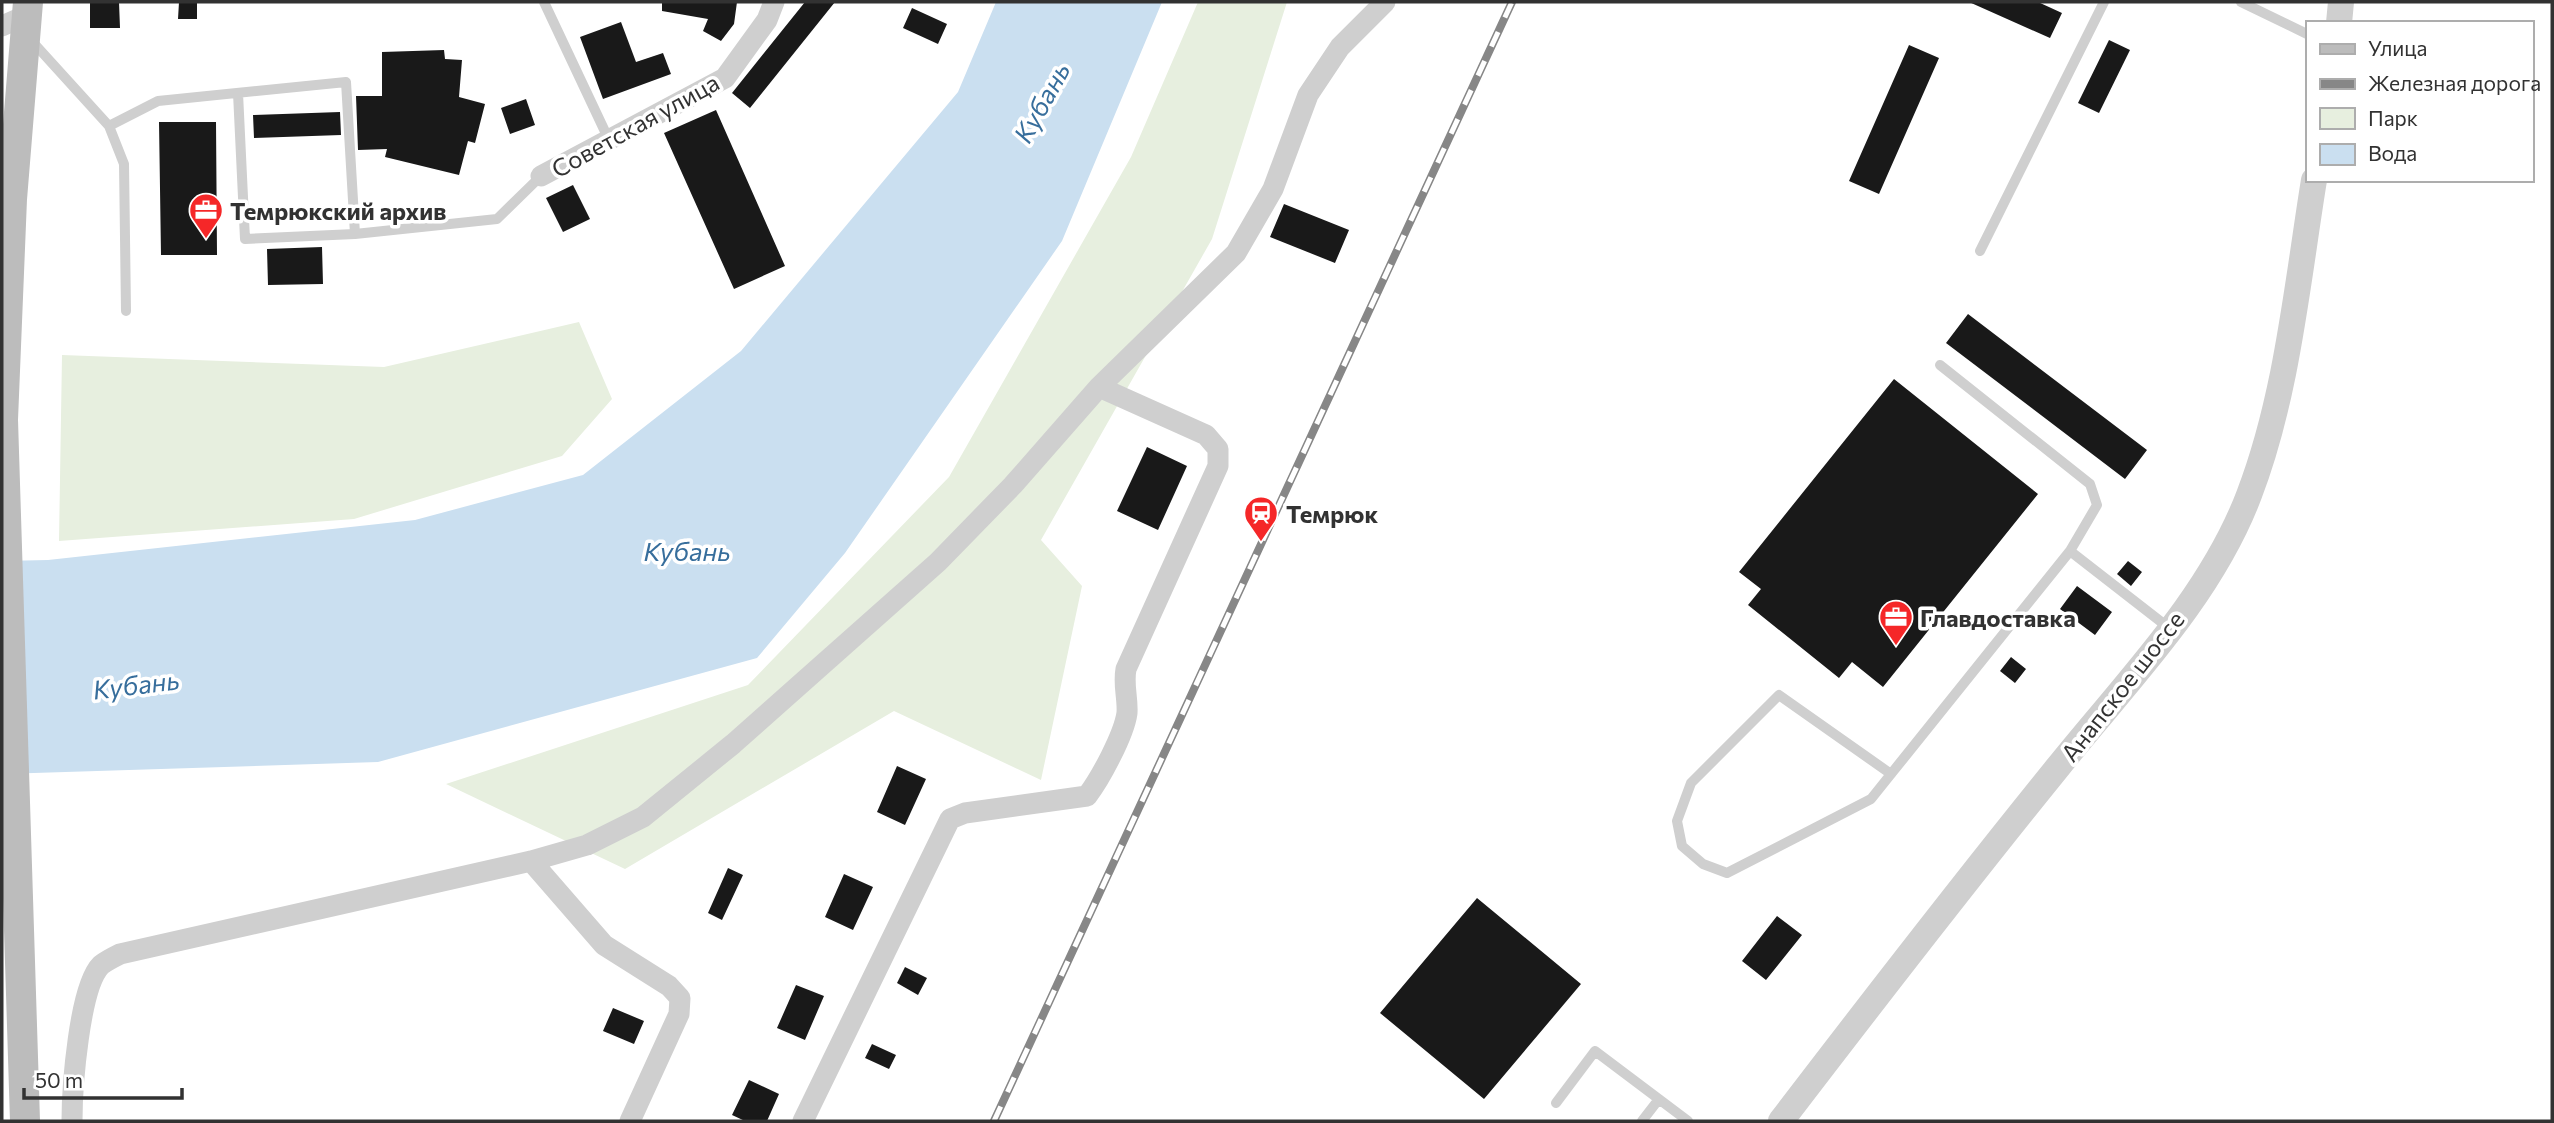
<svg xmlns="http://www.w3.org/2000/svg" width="2554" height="1123" viewBox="0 0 2554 1123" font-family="Commissioner,sans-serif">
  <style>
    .green { fill: #e7efdf }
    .water { fill: #cadff0 }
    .building { fill: #191919 }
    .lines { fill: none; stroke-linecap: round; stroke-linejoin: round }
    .service { stroke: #cfcfcf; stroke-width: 10 }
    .minor { stroke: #cfcfcf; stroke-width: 21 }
    .tertiary { stroke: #cfcfcf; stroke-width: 26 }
    .secondary { stroke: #bcbcbc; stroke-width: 30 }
    .rail-casing { stroke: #878787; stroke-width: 8 }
    .rail { stroke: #fff; stroke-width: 5; stroke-dasharray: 16; stroke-linecap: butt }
    .labels { text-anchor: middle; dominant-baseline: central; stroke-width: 7; stroke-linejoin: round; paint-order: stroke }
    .street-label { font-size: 24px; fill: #323232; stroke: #fff }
    .poi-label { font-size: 24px; font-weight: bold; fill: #323232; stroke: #fff; text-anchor: start }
    .water-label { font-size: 26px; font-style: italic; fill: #376e9c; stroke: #fff }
  </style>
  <rect width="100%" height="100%" fill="#fff"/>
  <!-- green -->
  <path class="green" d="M1198,2H1287L1212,239L1041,540L1082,586L1041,780L894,711L625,869L446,784L748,685L949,477L1131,157Z
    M579,322L612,399L562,456L354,519L59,541L62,355L384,367Z"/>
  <!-- water -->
  <path class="water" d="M996,2H1162L1062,241L845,553L757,658L378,762L2,774V561L48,560L415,520L583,475L741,351L958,92Z"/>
  <!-- building -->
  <path class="building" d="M90,2H119L120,28H90Z
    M179,2H197V19H178Z
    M662,2H737L734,24L721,41L703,31L708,19L662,11Z
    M805,2H835L750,108L732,93Z
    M1969,2H2038L2062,13L2050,38Z
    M912,8L947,24L938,44L903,28Z
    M621,22L636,62L663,53L671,74L603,99L580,37Z
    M2109,40L2130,50L2099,113L2078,103Z
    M1909,45L1939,58L1879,194L1849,181Z
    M444,50L445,59L462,60L459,97L485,104L475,143L468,141L459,175L385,157L387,149L358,150L356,96H382V52Z
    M526,99L535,125L510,134L501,108Z
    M716,110L785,266L734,289L664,133Z
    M340,112L341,135L254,138L253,115Z
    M159,122H216L217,255H161Z
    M573,185L590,219L563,232L546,198Z
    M1284,204L1349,230L1335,263L1270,237Z
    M322,247L323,284L268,285L267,249Z
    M1968,314L2147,450L2125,479L1946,343Z
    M1894,379L2038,494L1883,687L1852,662L1839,678L1748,605L1761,589L1739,572Z
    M1147,447L1187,466L1158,530L1117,511Z
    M2128,561L2142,572L2131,586L2117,574Z
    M2077,586L2112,612L2095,635L2060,609Z
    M2011,657L2026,669L2015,683L2000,671Z
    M897,766L926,779L905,825L877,812Z
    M728,868L743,875L722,920L708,913Z
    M844,874L873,887L853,930L825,917Z
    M1477,898L1581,984L1484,1099L1380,1013Z
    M1777,916L1802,935L1766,980L1742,961Z
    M905,967L927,978L918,995L897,983Z
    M796,985L824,996L805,1040L777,1028Z
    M613,1008L644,1021L634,1044L603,1031Z
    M872,1044L896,1055L889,1069L865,1058Z
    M749,1080L779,1094L767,1121H745L732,1115Z"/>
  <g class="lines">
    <!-- service -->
    <path class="service" d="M544,2L609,140
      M2241,2L2307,34
      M30,39L109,126L124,164L126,311
      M238,93L245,239L355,234L497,219L541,176
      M109,126L158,101L346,82L355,234
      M1980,251L2104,2
      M1940,365L2090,484L2097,505L2070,551L2169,628
      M1891,774L1779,695L1691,783L1677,821L1682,846L1703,864L1727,873L1871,799L1891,774L2070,551
      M1556,1103L1595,1051L1688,1121
      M1642,1121L1659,1099"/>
    <!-- minor -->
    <path class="minor" d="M2,26L27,15
      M541,176L725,78L767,20L774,2
      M531,861L604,945L669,986L680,998L679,1014L630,1121
      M72,1121C72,1089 79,987 101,965C106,961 114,957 120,954L531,861L587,845L643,817L733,744L938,562L1013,485L1099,387L1236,253L1273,189L1308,95L1340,47L1385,2
      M803,1121L950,819L965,813L1087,796C1100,779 1124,735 1127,713C1128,698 1123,685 1126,669L1218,466V449L1206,435L1099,387"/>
    <!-- tertiary -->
    <path class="tertiary" d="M2339,23L2341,2
      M1781,1121C1872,1002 1964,883 2058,767C2126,682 2210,598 2249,495C2287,396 2297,285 2314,180"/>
    <!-- secondary -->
    <path class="secondary" d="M25,1121L3,420L12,199L28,2"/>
    <!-- rail casing -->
    <g class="rail-casing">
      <path id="rail" d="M994,1121L1512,2"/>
    </g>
    <!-- rail -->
    <use href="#rail" class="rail"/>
  </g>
  <!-- icons -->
  <defs>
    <g id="office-pin" transform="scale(1.75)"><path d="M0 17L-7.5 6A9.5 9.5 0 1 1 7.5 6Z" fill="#f52728" stroke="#fff"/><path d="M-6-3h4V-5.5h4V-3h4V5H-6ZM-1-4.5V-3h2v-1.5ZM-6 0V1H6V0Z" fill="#fff"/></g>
    <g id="station-pin" transform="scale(1.75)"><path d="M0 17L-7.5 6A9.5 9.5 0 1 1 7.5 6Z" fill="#f52728" stroke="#fff"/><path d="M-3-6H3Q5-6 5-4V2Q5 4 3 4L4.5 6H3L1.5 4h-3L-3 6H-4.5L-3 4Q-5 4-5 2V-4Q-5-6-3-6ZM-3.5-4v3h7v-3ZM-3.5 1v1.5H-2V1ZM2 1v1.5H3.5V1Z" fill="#fff"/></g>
  </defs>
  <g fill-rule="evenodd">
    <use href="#office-pin" x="206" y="210"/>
    <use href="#station-pin" x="1261" y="513"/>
    <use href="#office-pin" x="1896" y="617"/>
  </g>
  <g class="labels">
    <!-- street labels -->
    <g class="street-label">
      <text transform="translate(635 125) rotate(-29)">Советская улица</text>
      <text transform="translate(2122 686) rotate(-52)">Анапское шоссе</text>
    </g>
    <!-- poi labels -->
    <g class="poi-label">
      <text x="230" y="210">Темрюкский архив</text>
      <text x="1286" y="513">Темрюк</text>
      <text x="1920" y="617">Главдоставка</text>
    </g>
    <!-- water labels -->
    <g class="water-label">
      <text transform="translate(1041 102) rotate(-61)">Кубань</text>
      <text x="687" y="550">Кубань</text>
      <text transform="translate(136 684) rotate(-7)">Кубань</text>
    </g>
  </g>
  <!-- border -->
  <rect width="2554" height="1123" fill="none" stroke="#323232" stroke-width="7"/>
  <!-- legend -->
  <rect x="2306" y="21" width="228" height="161" fill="#ffffff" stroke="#adadad" stroke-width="2"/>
  <rect x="2320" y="44" width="35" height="10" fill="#bcbcbc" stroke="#adadad" stroke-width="2"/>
  <text x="2368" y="56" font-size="21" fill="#323232">Улица</text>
  <rect x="2320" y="79" width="35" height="10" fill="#878787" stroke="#adadad" stroke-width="2"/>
  <text x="2368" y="91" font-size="21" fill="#323232">Железная дорога</text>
  <rect x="2320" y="108" width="35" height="21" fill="#e7efdf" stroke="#adadad" stroke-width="2"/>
  <text x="2368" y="126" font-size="21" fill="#323232">Парк</text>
  <rect x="2320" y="144" width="35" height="21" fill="#cadff0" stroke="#adadad" stroke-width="2"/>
  <text x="2368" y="161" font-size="21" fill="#323232">Вода</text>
  <!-- scale -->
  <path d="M24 1088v10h158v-10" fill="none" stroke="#323232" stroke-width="3.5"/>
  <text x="35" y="1088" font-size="21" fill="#323232" stroke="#ffffff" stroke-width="5" paint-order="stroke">50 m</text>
</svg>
